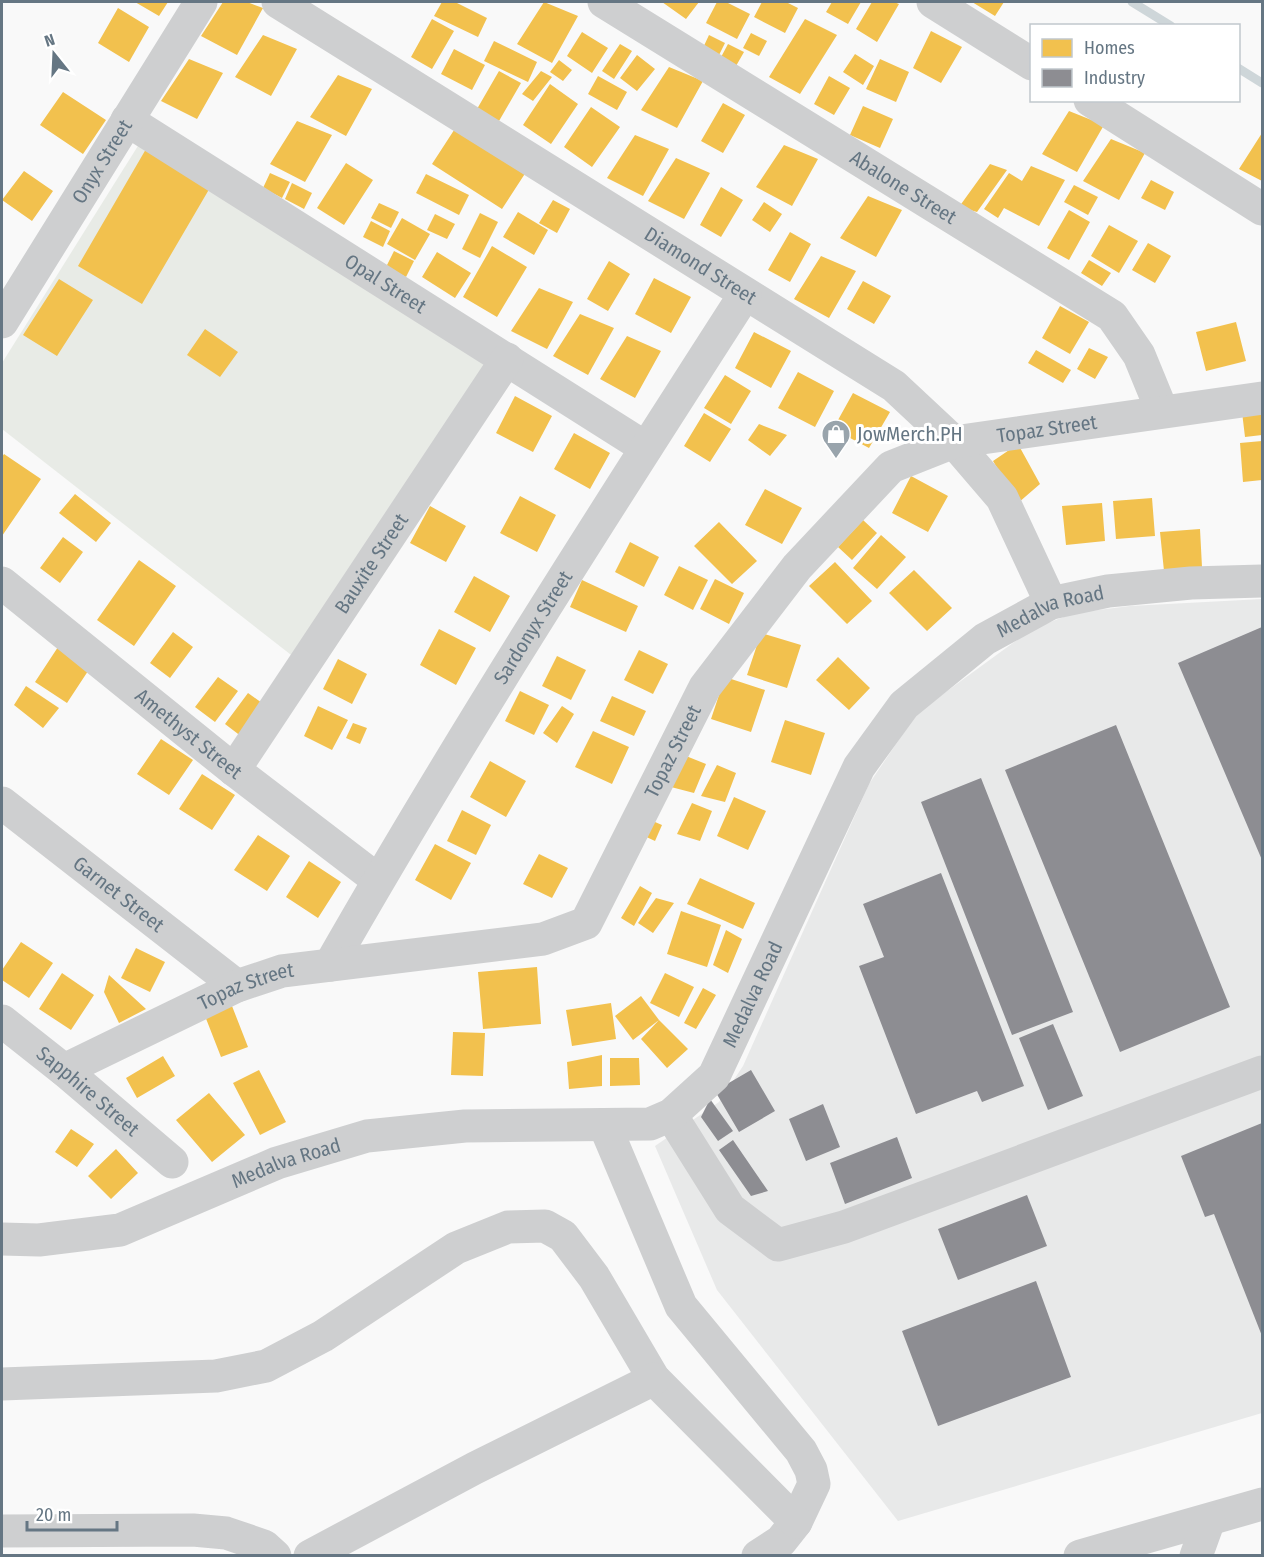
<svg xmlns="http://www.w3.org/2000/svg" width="1264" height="1557" viewBox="0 0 1264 1557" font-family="'Fira Sans Condensed',sans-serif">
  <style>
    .built { fill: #e8e9e9 }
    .green { fill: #e8ebe6 }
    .homes { fill: #f2c14e }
    .industry { fill: #8d8d92 }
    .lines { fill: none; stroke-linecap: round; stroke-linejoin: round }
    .stream { stroke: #ced6d9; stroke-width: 9 }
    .minor { stroke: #cecfd0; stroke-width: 33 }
    .labels { text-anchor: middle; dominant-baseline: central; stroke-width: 6; stroke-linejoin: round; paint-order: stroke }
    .street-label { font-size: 20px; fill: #657683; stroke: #fff }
    .poi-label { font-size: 20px; fill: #657683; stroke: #fff; text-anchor: start }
  </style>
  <rect width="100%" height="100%" fill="#f9f9f9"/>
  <!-- built -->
  <path class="built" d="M1262,599V1413L898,1521L717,1290L655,1146L719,1102L743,1066L869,784L917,713L1032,629L1074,613L1130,606Z"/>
  <!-- green -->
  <path class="green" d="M141,141L491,360L295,658L2,429V363Z"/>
  <!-- homes -->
  <path class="homes" d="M135,2H168L159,16Z
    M223,2H247L263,8L237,55L201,36Z
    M442,2H455L487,18L478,37L434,16Z
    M544,2L578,16L552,63L517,44Z
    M662,2H699L686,19Z
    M717,2H726L750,14L737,39L706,23Z
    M762,2H786L798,8L785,33L754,17Z
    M832,2H861L848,24L826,12Z
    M872,2H894L899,4L877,42L856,29Z
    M972,2H1004L995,16Z
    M118,8L149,27L129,62L98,43Z
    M432,19L454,31L432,69L411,57Z
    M805,19L837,35L800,94L769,77Z
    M931,31L962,47L941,83L913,68Z
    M582,32L608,48L592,73L567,56Z
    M751,33L767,41L759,56L743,48Z
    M263,35L297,49L271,96L235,77Z
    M709,35L725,43L718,57L702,50Z
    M494,41L537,62L528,82L484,61Z
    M620,44L632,51L614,79L602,71Z
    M728,44L744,52L736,66L720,59Z
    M454,49L485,65L472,90L441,74Z
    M855,54L874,66L863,85L843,72Z
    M637,55L655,69L637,91L620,78Z
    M189,59L223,73L197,119L161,101Z
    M880,59L909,72L896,102L866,89Z
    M559,60L572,70L563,81L550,72Z
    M669,67L703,81L677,128L641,110Z
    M499,71L521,83L499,121L477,109Z
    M541,71L552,77L533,101L522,94Z
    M338,75L372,89L346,136L310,117Z
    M598,76L627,92L617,110L588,94Z
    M829,76L850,88L834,115L814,104Z
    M550,84L578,104L551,144L523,125Z
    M63,92L106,120L83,154L40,125Z
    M723,103L745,115L723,153L701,141Z
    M863,106L893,119L880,148L850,135Z
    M591,107L620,127L592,167L564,147Z
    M1069,111L1104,125L1077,172L1042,154Z
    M297,121L332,135L305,182L270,164Z
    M458,124L528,169L502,209L432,164Z
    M1262,133V181L1239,169Z
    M635,135L669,149L643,196L607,178Z
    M1111,139L1145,153L1119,200L1083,181Z
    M784,145L818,159L792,206L756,187Z
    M146,149L211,186L142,304L78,266Z
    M676,158L710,173L684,219L648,201Z
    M346,163L373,180L344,225L317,208Z
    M990,164L1007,170L977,212L959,207Z
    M1031,166L1065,180L1039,226L1004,208L998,218L984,209L1009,173L1022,181Z
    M24,171L53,191L32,221L2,200Z
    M270,173L290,182L282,198L263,188Z
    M426,174L469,195L459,215L416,193Z
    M1151,180L1174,192L1165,210L1141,198Z
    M292,183L312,193L304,209L285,199Z
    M1074,185L1098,197L1088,215L1064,202Z
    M721,187L743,200L721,237L700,225Z
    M868,196L902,210L876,257L840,238Z
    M553,200L570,209L557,233L539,223Z
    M764,202L782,214L770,232L752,220Z
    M379,203L399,212L391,228L371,218Z
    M1069,210L1090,222L1069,260L1047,248Z
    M518,212L548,230L534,255L503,237Z
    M480,213L498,222L480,258L462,249Z
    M435,214L455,224L447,239L427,230Z
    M402,218L430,234L415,260L387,244Z
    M371,221L390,231L383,247L363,237Z
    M1109,225L1138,241L1119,273L1091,256Z
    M790,232L811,244L790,282L768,270Z
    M1148,243L1171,256L1155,283L1132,270Z
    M492,246L527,267L497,317L463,297Z
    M394,251L414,261L406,277L386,267Z
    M437,252L471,273L455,298L422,277Z
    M821,256L856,271L829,318L794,299Z
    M1089,260L1111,273L1102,286L1081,273Z
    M609,261L630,274L608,311L587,299Z
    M654,278L691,297L671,333L635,314Z
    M59,279L93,300L57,356L23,335Z
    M863,281L891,296L874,324L847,309Z
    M539,288L573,302L547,349L511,331Z
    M1060,306L1089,322L1070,354L1042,338Z
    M580,314L614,328L588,375L553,356Z
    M1236,322L1246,361L1206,371L1196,332Z
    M205,329L238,352L220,377L187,355Z
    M754,332L791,351L771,388L735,368Z
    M627,336L661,351L635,398L600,379Z
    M1089,348L1108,357L1095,379L1077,369Z
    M1036,350L1071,370L1063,383L1028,363Z
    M798,372L834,391L815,427L778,408Z
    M725,375L751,391L731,424L704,408Z
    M853,393L890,412L869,448L833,429Z
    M515,396L552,416L533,452L496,433Z
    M1262,409V435L1245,437L1242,412Z
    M704,413L731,429L710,462L684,446Z
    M759,424L787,435L770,456L748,440Z
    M574,433L610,453L590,489L554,469Z
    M1262,441V480L1243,482L1240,443Z
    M1018,444L1040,484L1018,503L993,461Z
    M4,454L41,479L2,536V457Z
    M911,476L948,496L928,532L892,513Z
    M765,489L802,508L782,544L745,525Z
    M75,494L111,523L96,542L59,513Z
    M520,496L556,515L537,552L500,533Z
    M1152,498L1155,536L1116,539L1113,501Z
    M1102,503L1105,541L1066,545L1062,506Z
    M430,506L466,526L446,562L410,543Z
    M863,520L877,533L852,560L838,547Z
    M719,522L757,561L732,584L694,546Z
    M1200,529L1202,567L1164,571L1160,532Z
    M881,535L906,557L877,589L853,568Z
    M63,537L83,552L60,583L40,568Z
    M630,542L659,557L644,587L615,572Z
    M139,560L176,586L134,646L97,620Z
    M835,562L872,601L847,624L809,586Z
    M679,566L708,580L693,610L664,595Z
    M914,570L952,608L927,631L889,593Z
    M474,576L510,596L490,632L454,612Z
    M715,579L744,593L729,624L700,609Z
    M582,580L638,606L626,632L570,607Z
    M439,629L476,648L456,685L420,665Z
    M173,632L193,647L170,678L150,663Z
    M761,633L801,645L787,688L747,675Z
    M58,647L90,668L67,703L35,682Z
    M639,650L668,664L653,694L624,680Z
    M557,656L586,670L571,700L542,686Z
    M838,657L870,688L849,710L816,680Z
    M338,659L367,674L352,704L323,689Z
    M218,677L238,691L215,722L195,707Z
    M725,677L765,690L751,732L711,719Z
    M26,686L59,708L43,728L14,705Z
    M520,691L549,705L534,735L505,721Z
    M248,693L269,708L246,740L225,724Z
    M612,696L646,711L634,736L600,721Z
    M318,706L348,720L332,750L304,736Z
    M562,706L574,714L557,743L543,733Z
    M785,720L825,733L811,775L771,762Z
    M353,723L367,728L360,744L346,738Z
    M593,731L629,747L612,784L575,767Z
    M161,739L193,760L169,795L137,774Z
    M686,756L706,764L694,793L671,787Z
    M490,761L526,781L506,817L470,797Z
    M717,765L736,773L725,802L701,796Z
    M202,774L235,795L212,830L179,809Z
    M734,797L766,811L748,850L717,836Z
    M692,803L712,811L700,841L677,834Z
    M462,810L491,825L476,855L447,841Z
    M648,819L662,825L655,841L640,834Z
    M258,835L290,856L267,891L234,870Z
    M435,844L471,863L451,900L415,880Z
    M539,854L568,868L552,898L523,884Z
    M309,861L341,882L318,918L286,897Z
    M700,878L755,903L743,929L687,904Z
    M640,886L652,893L634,926L621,918Z
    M656,898L674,903L653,933L638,923Z
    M681,911L721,925L707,967L667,954Z
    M726,930L742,939L728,973L713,965Z
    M21,942L53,963L29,998L2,980V970Z
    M136,948L165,962L150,992L121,978Z
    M537,967L541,1024L483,1029L478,972Z
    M62,973L94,995L71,1030L39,1009Z
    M665,973L694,987L679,1017L650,1003Z
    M109,975L146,1009L119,1023L104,992Z
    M703,988L716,995L696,1029L684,1023Z
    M641,996L659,1020L633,1040L615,1016Z
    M611,1003L616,1039L572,1046L566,1010Z
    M232,1006L248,1047L221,1057L205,1016Z
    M659,1020L688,1049L667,1068L641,1039Z
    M453,1032L485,1033L483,1076L451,1075Z
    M602,1055V1086L569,1089L567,1062Z
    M163,1056L175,1076L137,1098L126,1078Z
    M610,1058H639L640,1085L610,1086Z
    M259,1070L286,1122L260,1135L233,1083Z
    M209,1093L245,1135L212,1162L176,1120Z
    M71,1129L94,1144L77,1167L55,1152Z
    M116,1149L138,1173L111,1199L88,1176Z"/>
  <!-- industry -->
  <path class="industry" d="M1262,627V860L1178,663Z
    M1116,725L1230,1007L1120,1052L1005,770Z
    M981,778L1073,1012L1012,1035L921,802Z
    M941,873L1024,1086L982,1102L977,1091L916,1114L859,966L884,957L863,904Z
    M1053,1024L1083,1096L1048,1110L1019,1038Z
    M751,1070L775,1111L739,1132L715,1091Z
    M710,1099L733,1131L718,1141L701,1117Z
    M823,1104L840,1147L806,1161L789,1119Z
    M1262,1123V1336L1214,1214L1205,1217L1181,1156Z
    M897,1137L912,1178L845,1204L830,1163Z
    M733,1140L768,1191L751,1196L719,1150Z
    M1027,1195L1047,1246L958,1280L938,1229Z
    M1036,1281L1071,1377L938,1426L902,1331Z"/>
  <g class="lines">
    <!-- stream -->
    <path class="stream" d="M1132,2L1171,26
      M1238,68L1262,83"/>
    <!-- minor -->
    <g class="minor">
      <path id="s1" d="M278,2L894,386L954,442L1002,498L1051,603"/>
      <path id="s2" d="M604,2L1112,316L1139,355L1162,411"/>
      <path d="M933,2L1032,64"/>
      <path d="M1090,100L1262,209"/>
      <path id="s3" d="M127,120L646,448"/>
      <path id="s4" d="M2,322L201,2"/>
      <path id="s5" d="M2,583L234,770L378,880"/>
      <path id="s6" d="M234,770L507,359"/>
      <path id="s7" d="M2,803L237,986"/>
      <path id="s8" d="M330,965C460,737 603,515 745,294"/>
      <path id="s9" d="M2,1021L64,1070L172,1162"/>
      <path id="s10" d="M64,1070L237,986L282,971L543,939L586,923L705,687L797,567L891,467L954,442L1262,398"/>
      <path d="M671,1115L730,1209L778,1245L844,1227L1262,1072"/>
      <path d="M605,1126L681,1306L801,1451L811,1470L814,1484L796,1522L781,1541L758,1556"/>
      <path id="s11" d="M2,1239L39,1240L120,1230L277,1163L367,1136L465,1126L650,1124L671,1115L714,1076L859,767L904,705L985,639L1051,603L1108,591L1191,583L1262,581"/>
      <path d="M2,1384L216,1376L266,1366L323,1336L456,1248L508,1227L545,1226L563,1236L594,1277L654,1379L796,1522"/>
      <path d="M2,1531L193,1530L226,1533L264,1546L275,1556"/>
      <path d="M310,1556L475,1468L654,1379"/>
      <path d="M1080,1556L1262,1504"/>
      <path d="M1196,1556L1209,1520"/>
    </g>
  </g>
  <!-- icons -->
  <defs>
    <g id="shop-pin" transform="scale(1.5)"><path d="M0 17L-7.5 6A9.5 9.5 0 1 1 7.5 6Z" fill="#99a4ac" stroke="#fff"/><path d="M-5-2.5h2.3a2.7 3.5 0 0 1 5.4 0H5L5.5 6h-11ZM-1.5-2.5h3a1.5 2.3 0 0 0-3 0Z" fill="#fff"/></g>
  </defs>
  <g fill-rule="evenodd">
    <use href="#shop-pin" x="836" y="434"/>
  </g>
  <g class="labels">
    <!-- street labels -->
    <g class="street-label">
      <text stroke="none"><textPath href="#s4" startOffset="189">Onyx Street</textPath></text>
      <text stroke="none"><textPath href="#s2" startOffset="352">Abalone Street</textPath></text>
      <text stroke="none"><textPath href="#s1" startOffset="498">Diamond Street</textPath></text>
      <text stroke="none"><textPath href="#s3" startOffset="306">Opal Street</textPath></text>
      <text stroke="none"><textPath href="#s10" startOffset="1263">Topaz Street</textPath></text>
      <text stroke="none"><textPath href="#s6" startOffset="248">Bauxite Street</textPath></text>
      <text stroke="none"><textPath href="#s11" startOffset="1342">Medalva Road</textPath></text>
      <text stroke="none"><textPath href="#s8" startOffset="394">Sardonyx Street</textPath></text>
      <text stroke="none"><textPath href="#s5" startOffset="240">Amethyst Street</textPath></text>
      <text stroke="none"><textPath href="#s10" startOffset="741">Topaz Street</textPath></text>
      <text stroke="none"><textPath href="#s7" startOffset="148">Garnet Street</textPath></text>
      <text stroke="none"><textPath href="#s10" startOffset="201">Topaz Street</textPath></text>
      <text stroke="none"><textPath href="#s11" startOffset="838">Medalva Road</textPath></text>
      <text stroke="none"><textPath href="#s9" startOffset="111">Sapphire Street</textPath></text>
      <text stroke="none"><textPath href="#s11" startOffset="298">Medalva Road</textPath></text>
    </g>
    <!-- poi labels -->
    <g class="poi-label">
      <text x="857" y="434">JowMerch.PH</text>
    </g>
  </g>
  <!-- border -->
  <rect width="1264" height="1557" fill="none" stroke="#657683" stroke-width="6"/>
  <!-- legend -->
  <rect x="1030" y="24" width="210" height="78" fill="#ffffff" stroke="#c1c8cd" stroke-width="1.5"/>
  <rect x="1042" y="39" width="30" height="18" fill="#f2c14e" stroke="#c1c8cd" stroke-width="1.5"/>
  <text x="1084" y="54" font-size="18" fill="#657683">Homes</text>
  <rect x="1042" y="69" width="30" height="18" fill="#8d8d92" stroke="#c1c8cd" stroke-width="1.5"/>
  <text x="1084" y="84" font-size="18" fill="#657683">Industry</text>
  <!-- north arrow -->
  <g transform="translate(54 54) rotate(342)" stroke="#ffffff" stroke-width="4.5" paint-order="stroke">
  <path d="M0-4.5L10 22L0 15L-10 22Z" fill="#657683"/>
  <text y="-9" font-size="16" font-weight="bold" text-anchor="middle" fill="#657683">N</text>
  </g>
  <!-- scale -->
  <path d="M27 1521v9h90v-9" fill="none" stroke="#657683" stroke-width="3"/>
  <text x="36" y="1521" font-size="18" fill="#657683" stroke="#ffffff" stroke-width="4.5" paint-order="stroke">20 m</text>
</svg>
